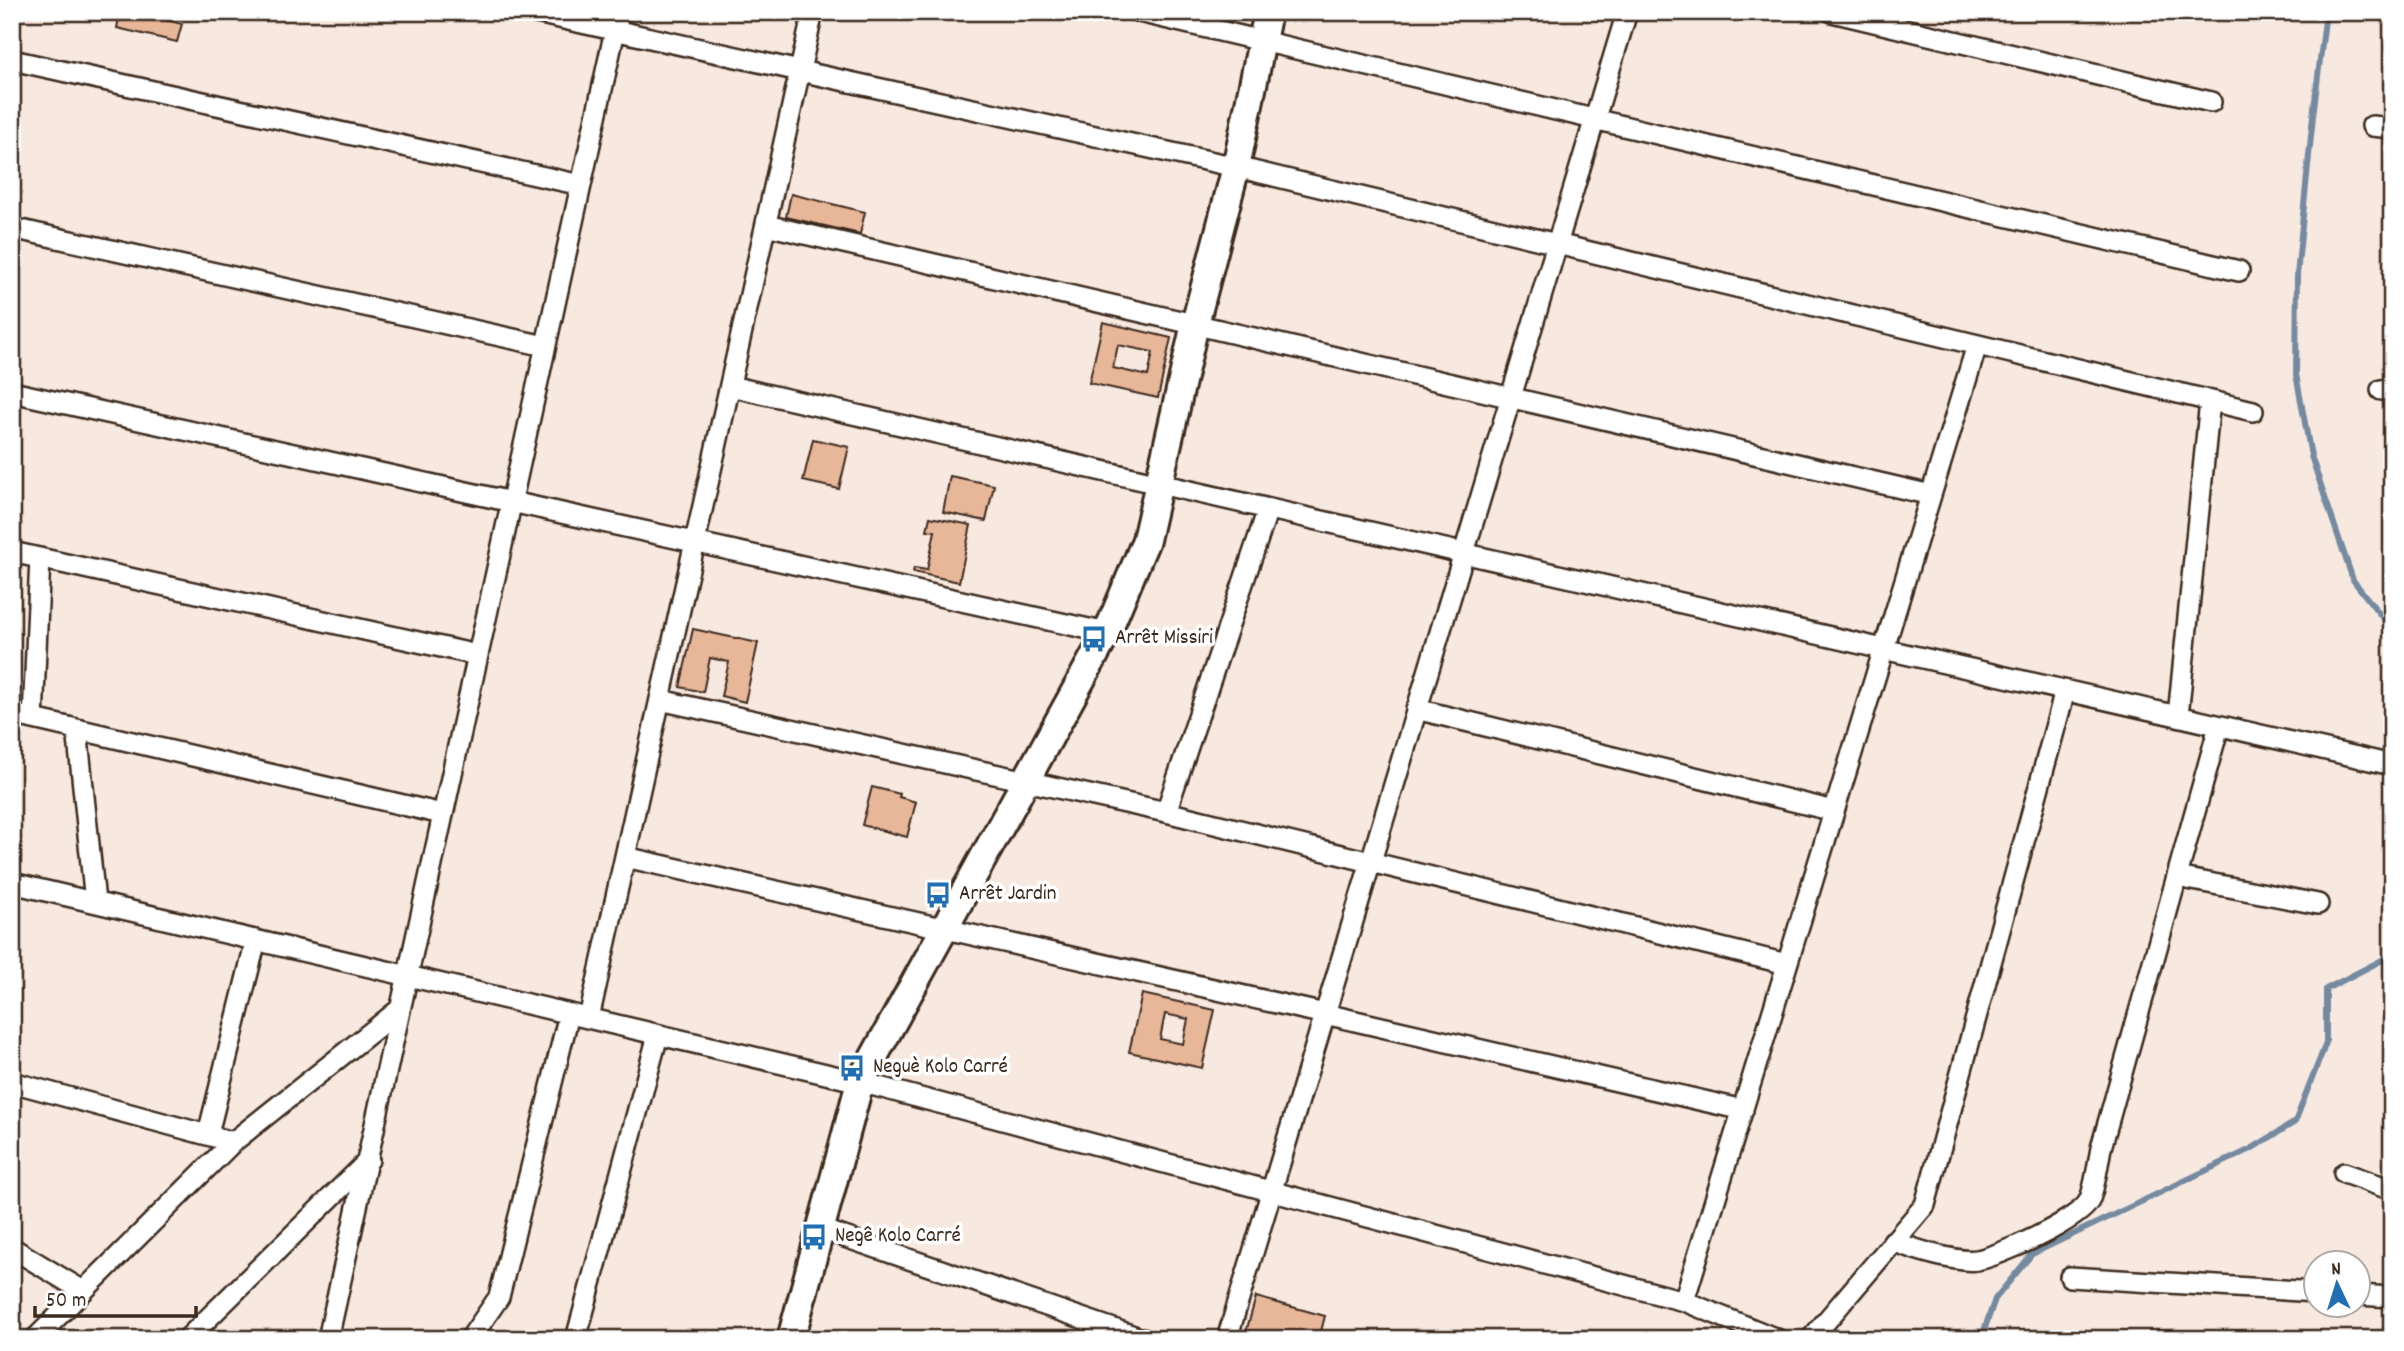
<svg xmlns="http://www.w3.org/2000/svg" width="2404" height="1351" viewBox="0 0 2404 1351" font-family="Dekko,sans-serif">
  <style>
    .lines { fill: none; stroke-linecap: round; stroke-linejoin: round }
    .stream { stroke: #748aa0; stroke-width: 6 }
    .building { fill: #e8b699; stroke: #3b2a1e; stroke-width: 2; fill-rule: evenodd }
    .street-casing { stroke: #3b2a1e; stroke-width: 24 }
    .secondary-casing { stroke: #3b2a1e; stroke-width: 32 }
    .street { stroke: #fff; stroke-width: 19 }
    .secondary { stroke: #fff; stroke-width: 26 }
    .labels { text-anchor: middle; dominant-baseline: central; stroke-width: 7; stroke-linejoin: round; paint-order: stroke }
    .poi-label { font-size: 21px; fill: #3b2a1e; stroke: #fff; text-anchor: start }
  </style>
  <rect width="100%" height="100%" fill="#f8e9e0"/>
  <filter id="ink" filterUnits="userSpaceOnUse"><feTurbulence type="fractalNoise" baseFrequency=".0143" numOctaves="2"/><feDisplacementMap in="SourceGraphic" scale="14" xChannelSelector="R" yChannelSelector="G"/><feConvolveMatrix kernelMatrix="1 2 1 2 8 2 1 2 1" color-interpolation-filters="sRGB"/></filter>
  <g filter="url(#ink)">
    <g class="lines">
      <!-- stream -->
      <path class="stream" d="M2326,12L2313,116L2297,275L2296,374L2311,456L2353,580L2392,630
        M1981,1339L1995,1299L2032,1254L2251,1149L2295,1122L2326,1043V989L2392,955"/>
    </g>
    <!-- building -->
    <path class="building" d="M120,12H133L182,24L177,42L117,28Z
      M791,194L865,212L860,234L786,217Z
      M1103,322L1171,338L1158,398L1089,383ZM1118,345L1153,352L1148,376L1113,368Z
      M813,439L849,447L839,489L803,481Z
      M950,476L994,485L986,521L943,512Z
      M930,517L971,525L959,582L913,572L914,568L927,570L935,531L927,530Z
      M693,629L758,643L745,702L721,696L729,662L710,658L703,692L680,687Z
      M872,787L900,794L899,797L916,802L907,837L862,825Z
      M1142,994L1215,1010L1202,1068L1129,1052ZM1165,1014L1188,1019L1183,1044L1160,1039Z
      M1256,1297L1325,1316L1319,1339H1305L1280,1332L1278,1339H1244Z"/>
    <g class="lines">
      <!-- street casing -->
      <g class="street-casing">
        <path id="street" d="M532,12L1236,167L2253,411
          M1139,12L2239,271
          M1832,12L2211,102
          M12,60L581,185
          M2372,126L2392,128
          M766,225L1931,495
          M12,228L545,346
          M730,386L2392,765
          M2381,390L2392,389
          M12,392L1107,633
          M12,552L477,655
          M660,700L1166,812L1787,964
          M1416,709L1834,811
          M12,714L442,814
          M2178,716L2210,401
          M33,719L40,558
          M77,729L95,902
          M1166,812L1268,509
          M625,857L1325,1014L1743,1110
          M2177,877L2318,904
          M12,883L860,1082L1684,1301L1777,1339
          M589,1018L813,12
          M12,1082L233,1142
          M208,1134L256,940
          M2344,1173L2392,1190
          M821,1229L1143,1339
          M1893,1241C1912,1249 1957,1263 1977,1260C1998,1257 2079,1220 2089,1201C2095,1188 2098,1163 2101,1148L2219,726
          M12,1248L83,1291
          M2070,1277L2316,1292
          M2358,1295L2392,1297
          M1684,1301L1977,345
          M35,1339L233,1142L400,1009
          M187,1339L369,1160
          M328,1339L619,12
          M470,1339L499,1297L569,1014
          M576,1339L658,1035
          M1227,1339L1627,12
          M1811,1339L1925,1205L2065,691"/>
      </g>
      <!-- secondary casing -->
      <g class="secondary-casing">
        <path id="secondary" d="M791,1339L860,1082L1107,633L1146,540L1195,324L1236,167L1268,12"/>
      </g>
      <!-- street -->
      <use href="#street" class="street"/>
      <!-- secondary -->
      <use href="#secondary" class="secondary"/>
    </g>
  </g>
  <!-- icons -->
  <defs>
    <g id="bus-bare" transform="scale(2.1)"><path d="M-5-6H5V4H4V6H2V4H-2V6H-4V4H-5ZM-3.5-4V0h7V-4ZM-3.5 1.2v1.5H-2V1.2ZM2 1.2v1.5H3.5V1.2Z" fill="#1f6fb2" stroke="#fff" stroke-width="2.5" paint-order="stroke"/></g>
  </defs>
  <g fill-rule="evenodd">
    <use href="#bus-bare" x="1094" y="639"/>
    <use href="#bus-bare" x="938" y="895"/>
    <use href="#bus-bare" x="852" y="1068"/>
    <use href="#bus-bare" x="814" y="1237"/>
  </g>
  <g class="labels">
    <!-- poi labels -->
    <g class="poi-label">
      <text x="1115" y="639">Arrêt Missiri</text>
      <text x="959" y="895">Arrêt Jardin</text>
      <text x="873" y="1068">Neguè Kolo Carré</text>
      <text x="835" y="1237">Negê Kolo Carré</text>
    </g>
  </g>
  <!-- margin -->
  <rect width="2404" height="1351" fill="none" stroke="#fff" stroke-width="42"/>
  <rect x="21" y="21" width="2362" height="1309" fill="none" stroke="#3b2a1e" stroke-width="2.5" filter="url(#ink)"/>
  <!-- north arrow -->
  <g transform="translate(2337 1284) rotate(356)"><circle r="33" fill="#ffffff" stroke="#b1aaa5" stroke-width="2"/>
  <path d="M0-5L12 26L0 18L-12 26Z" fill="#1f6fb2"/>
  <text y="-10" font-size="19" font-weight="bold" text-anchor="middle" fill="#3b2a1e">N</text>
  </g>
  <!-- scale -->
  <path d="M35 1306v10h161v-10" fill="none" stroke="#3b2a1e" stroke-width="3.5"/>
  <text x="46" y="1306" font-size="21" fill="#3b2a1e" stroke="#ffffff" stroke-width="5" paint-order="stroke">50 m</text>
</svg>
